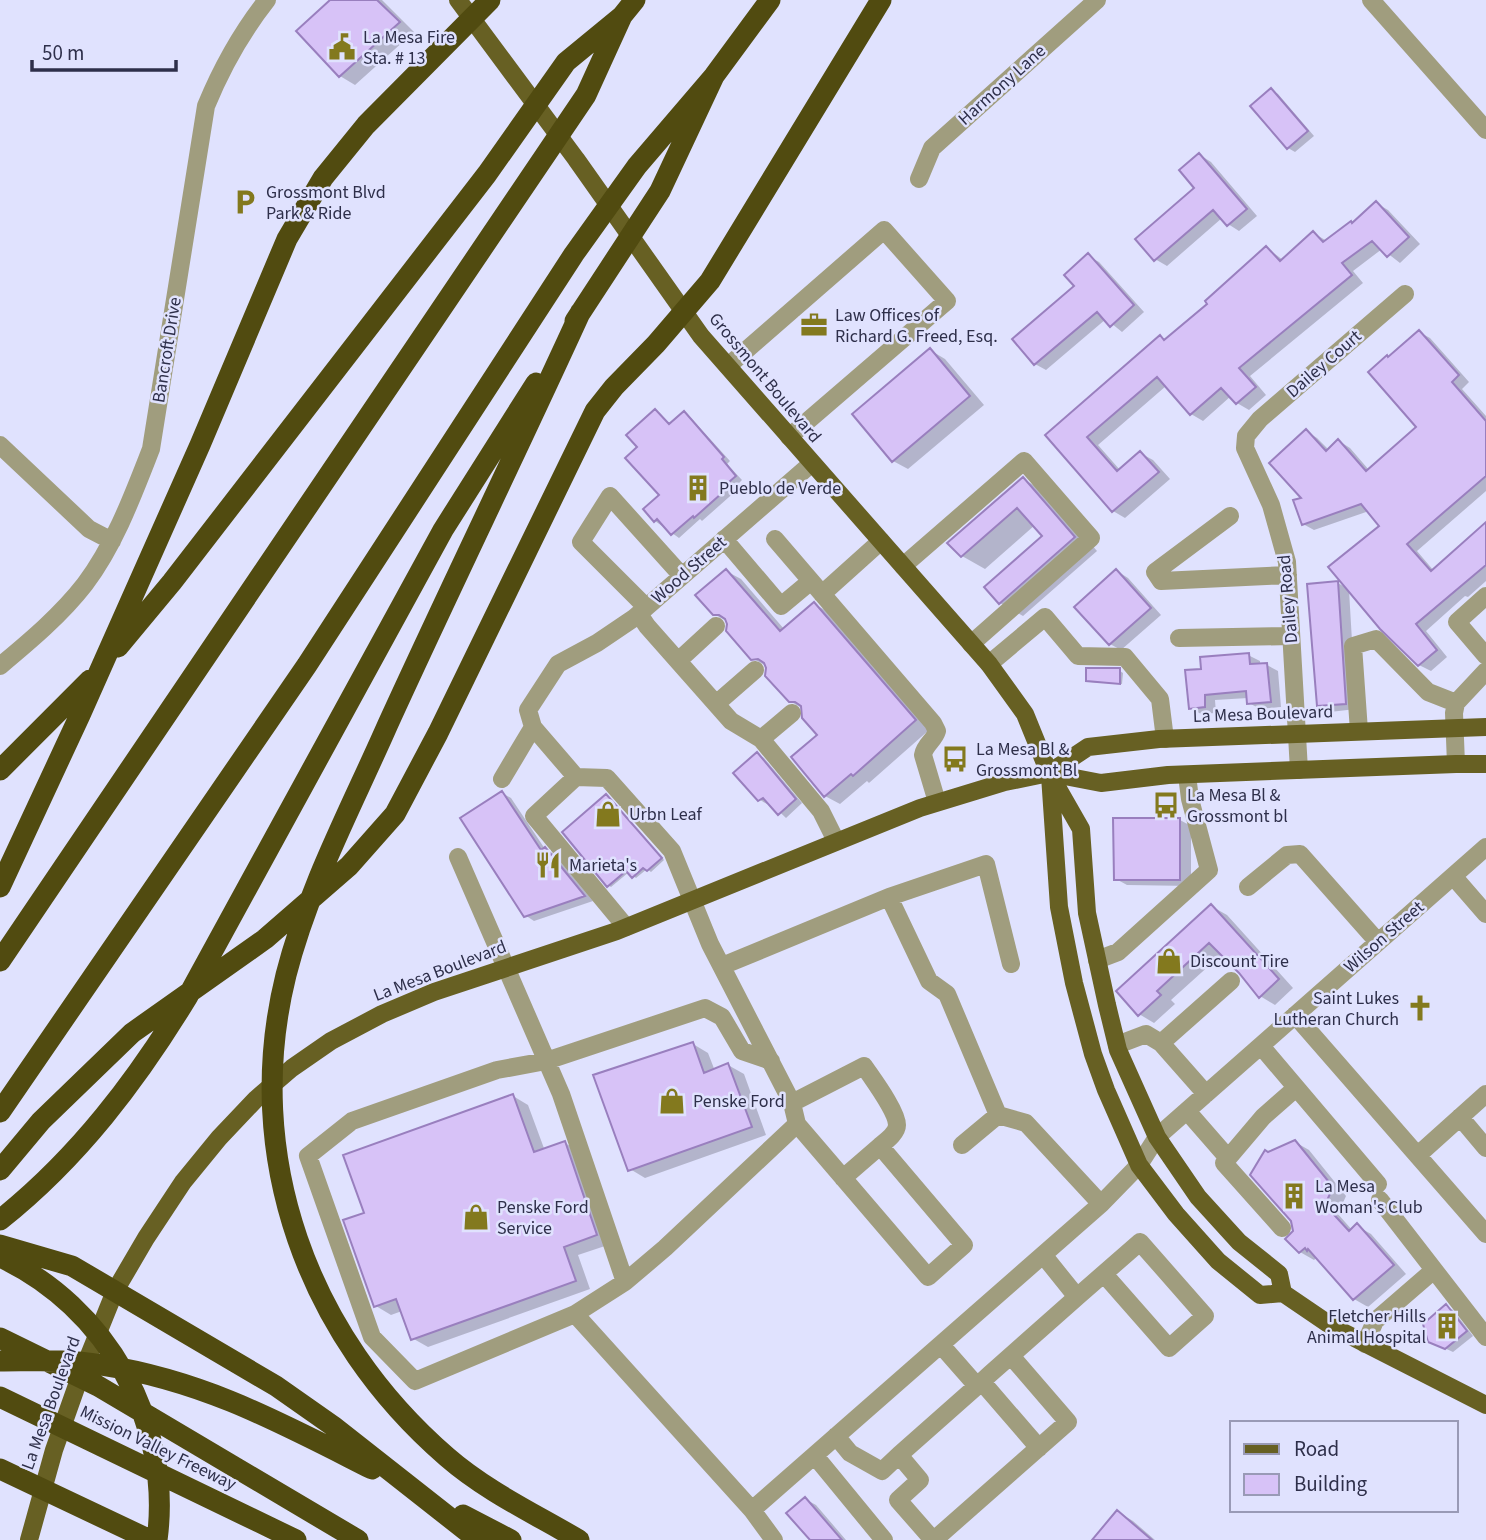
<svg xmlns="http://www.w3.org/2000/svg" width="1486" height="1540" viewBox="0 0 1486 1540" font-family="'Source Sans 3',sans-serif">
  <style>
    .shadow { fill: #0003 }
    .building { fill: #d7c2f7; stroke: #997fbe; stroke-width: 2 }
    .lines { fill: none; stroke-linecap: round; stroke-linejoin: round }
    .minor { stroke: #a09d7e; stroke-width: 18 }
    .major { stroke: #676023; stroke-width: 18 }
    .highway { stroke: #514b10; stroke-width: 21 }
    .labels { text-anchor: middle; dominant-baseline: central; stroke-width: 5; stroke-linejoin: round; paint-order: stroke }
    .poi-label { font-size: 18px; fill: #2e2f4a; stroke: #e0e2fe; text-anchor: start }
    .street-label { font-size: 18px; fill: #2e2f4a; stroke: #e0e2fe }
  </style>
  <rect width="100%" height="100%" fill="#e0e2fe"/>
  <!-- shadow -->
  <path class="shadow" d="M333,0H382L414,32L355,85L340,76Z
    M1271,90L1278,94L1314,136L1295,152L1288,148Z
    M1200,155L1211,162L1257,216L1239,231L1228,224L1222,218L1167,266L1155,259L1197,188Z
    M1376,203L1388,210L1420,244L1400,263L1382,249L1353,271L1363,283L1250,376L1266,395L1249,410L1237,403L1231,396L1203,421L1191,414L1166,386L1098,445L1120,470L1140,453L1153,460L1170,479L1125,518L1113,511L1048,435L1160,337L1166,341L1209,304L1267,248L1283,260L1313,233L1327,241L1353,225Z
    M1088,256L1099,262L1144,312L1122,332L1106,319L1046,370L1035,364L1076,286Z
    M1419,332L1430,338L1469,382L1462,389L1486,416V491L1417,551L1434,571L1486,525V581L1468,597L1465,596L1426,631L1447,657L1431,671L1419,665L1349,590L1356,709L1330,712L1319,705L1338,583L1348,589L1382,526L1369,511L1314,530L1303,524L1306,431L1317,438L1329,450L1339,441L1350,448L1369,470L1418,427L1389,358Z
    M930,350L945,359L984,405L908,469L893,461Z
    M656,411L671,425L684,413L691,418L730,461L727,464L742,480L735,487L737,490L702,521L700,519L679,538L655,521L661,495L639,447Z
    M1023,479L1046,492L1097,551L1023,616L1000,603L1044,536L1035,525L985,569L962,556Z
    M726,571L741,579L784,629L814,604L829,612L929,730L869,783L867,781L840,804L825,796L820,735L803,709L790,701L768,667L752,658L728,622L714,614Z
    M1117,571L1128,578L1161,615L1121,650L1110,644Z
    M1248,655L1260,661V665H1267L1278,671L1281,707L1260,709L1249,703L1248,698L1215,700L1216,713L1201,714L1190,708L1203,671Z
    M1088,669L1120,671L1123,673L1122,684L1090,682L1087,680Z
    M757,754L764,758L802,803L786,818L769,802L767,804L760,800Z
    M502,793L511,798L545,849L554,854L593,901L534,921L525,915Z
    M609,798L664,860L651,872L647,869L636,878L629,872L611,887L608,885Z
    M1180,820L1191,826V886L1127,885L1116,879Z
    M1211,906L1227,915L1293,988L1275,1005L1260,996L1222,954L1171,1000L1175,1004L1154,1023L1139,1014Z
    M693,1044L708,1053L715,1071L728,1065L744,1074L766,1135L645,1178L630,1169Z
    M513,1096L528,1105L545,1151L565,1143L580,1152L611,1244L578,1255L590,1289L428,1347L412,1338L402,1311L391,1315L376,1306L366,1214Z
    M1295,1142L1309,1150L1346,1196L1338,1214L1352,1230L1357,1226L1371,1234L1406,1274L1368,1307L1354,1299L1317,1257L1314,1260L1300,1252L1268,1154Z
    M1446,1306L1453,1310L1473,1336L1453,1352L1438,1345Z
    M805,1499L816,1505L846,1540H812Z
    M1118,1512L1133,1521L1155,1540H1094Z"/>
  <!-- building -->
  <path class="building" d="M330,0H377L400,22L339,77L296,31Z
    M1271,88L1308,131L1287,149L1250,106Z
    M1199,153L1247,209L1227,226L1213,210L1154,261L1135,239L1194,188L1179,170Z
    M1376,201L1409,237L1387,257L1372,241L1342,263L1352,275L1239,368L1256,387L1236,404L1221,388L1190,415L1157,377L1087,437L1117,471L1140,451L1159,472L1112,512L1045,435L1160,335L1164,340L1207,304L1205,301L1266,246L1280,261L1313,231L1323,242L1351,221L1352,223Z
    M1088,253L1134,305L1110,327L1097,312L1034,365L1012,339L1074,286L1064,275Z
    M1419,330L1459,375L1452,382L1486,421V476L1407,544L1431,571L1486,522V565L1416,624L1437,650L1418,666L1380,629L1328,567L1379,526L1361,504L1302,525L1293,500L1301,498L1269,463L1306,429L1326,451L1338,439L1366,471L1416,427L1368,372L1387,355L1388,357Z
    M930,348L970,396L892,462L852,414Z
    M655,409L669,424L684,411L724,457L722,459L736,476L729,482L731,485L694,518L693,516L671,535L657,519L654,522L643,509L659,495L625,458L637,447L626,435Z
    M1023,477L1075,537L999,604L984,587L1042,536L1017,508L961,557L947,543Z
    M726,569L780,631L814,602L916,720L853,776L851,774L824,797L791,757L817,735L802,718L801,706L795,702H789L765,676L766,668L764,663L758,659L751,660L726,631L727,624L725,619L719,615H713L695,595Z
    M1116,569L1151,608L1109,645L1074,607Z
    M1338,581L1346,704L1317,706L1307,584Z
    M1249,653L1250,664L1267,663L1271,702L1247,704L1246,691L1205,695V707L1189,709L1185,670L1201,669L1200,657Z
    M1086,668H1120V684L1086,681Z
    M757,752L796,799L778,815L763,798L758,801L733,773Z
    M502,791L541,850L545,847L585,896L524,917L460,818Z
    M606,794L662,858L647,871L643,868L632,878L626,871L607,887L562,832Z
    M1113,818H1180V880H1114Z
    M1211,904L1279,979L1259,998L1239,973L1209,943L1157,991L1161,995L1138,1016L1116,991Z
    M693,1042L704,1073L728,1063L752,1127L628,1171L593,1075Z
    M513,1094L534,1152L565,1141L597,1235L564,1247L576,1281L411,1340L396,1299L374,1307L343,1220L364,1213L343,1155Z
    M1295,1140L1333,1187L1325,1205L1349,1231L1357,1223L1394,1265L1353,1300L1308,1249L1307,1251L1305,1248L1299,1253L1285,1239L1293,1231L1291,1221L1250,1175L1265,1150L1268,1152Z
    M1446,1304L1467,1331L1445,1349L1428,1342L1423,1324Z
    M805,1497L842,1540H810L786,1513Z
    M1117,1510L1152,1540H1092Z"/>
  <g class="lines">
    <!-- minor -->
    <path class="minor" d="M1371,0L1486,130
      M919,179L932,148L1097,0
      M728,366L884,230L947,301L789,437
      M0,445L89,529L112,541
      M1230,516L1155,572L1161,581L1288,575
      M724,539L781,606L811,581
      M775,539L933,723L937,731C934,741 925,744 923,755L937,802
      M903,566L1024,461L1091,538L971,644
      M822,594L881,541
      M1486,596L1457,622L1486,656
      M646,607L581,542L610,496L682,576
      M639,614L647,626L731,721L761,739
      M1179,638L1291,636
      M678,661L716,626
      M989,664L1045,617L1078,656L1125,657L1160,699L1165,739
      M0,666C30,641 61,615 85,584C115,544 133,495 151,449L206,106C222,67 241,33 267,0
      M716,704L755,670
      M792,713L761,739L821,811L836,841
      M533,727L528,710L558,664L597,643L634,618L811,464
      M1359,731L1353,646L1376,639L1428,692L1456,703
      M1456,764L1454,713L1456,703L1486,671
      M1299,770L1287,562L1271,505L1245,448L1246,436L1260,419L1405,294
      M502,779L533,727L576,777
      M458,857L561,1094L625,1282L665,1248L797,1124
      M1453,876L1486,914
      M1248,887L1287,855L1300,854L1378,942
      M889,897L986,864L1011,964
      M626,927L534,816L576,777L607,778L672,851L710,944L792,1103L797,1124L928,1277L964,1245L880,1146L843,1178
      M1097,960L1118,952L1209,870L1190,799L1187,775
      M722,966L889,897L929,981L947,994L998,1115L1026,1123L1101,1204
      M1295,1015L1486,1234
      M1161,1043L1231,981
      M1117,1045L1146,1034L1161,1043L1206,1094
      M1261,1046L1378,1184
      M792,1103L864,1066C872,1078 897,1111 897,1125C897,1133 886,1141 880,1146
      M1187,1111L1228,1158
      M1460,1117L1486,1148
      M962,1145L998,1115
      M1418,1155L1486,1094
      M1380,1200L1486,1337
      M1282,1228L1224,1163L1263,1117L1296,1088
      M625,1282L575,1314L415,1381L372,1337L308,1156L352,1121L497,1070L546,1061L705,1008L722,1017L742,1051L771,1061
      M1077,1297L1140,1242L1205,1316L1169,1348L1104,1274
      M575,1314L752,1510L774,1540
      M1365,1344L1375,1321L1434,1270
      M941,1345L977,1386L990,1374L1077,1297L1044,1256
      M982,1382L1039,1448
      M836,1436L850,1453L882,1471L899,1455
      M815,1456L884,1540
      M752,1510L1101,1204L1139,1165L1157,1137L1486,847
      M933,1540L898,1500L920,1480L899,1455L977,1386
      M934,1540L1068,1422L1011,1356"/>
    <!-- major -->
    <path class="major" d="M458,0L576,159L701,336L989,664L1025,714L1049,773L1081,829L1087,913L1107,1005L1118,1050L1157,1137L1198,1197L1239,1242L1279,1274L1283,1293
      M1049,773L1101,783L1168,775L1456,764H1486
      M1050,776L1059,907L1074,983L1093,1054L1106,1090L1139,1165L1176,1214L1218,1261L1260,1295L1283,1293L1333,1327L1486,1405
      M29,1540L54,1450L77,1385L115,1291L146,1238L183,1182L219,1138L256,1099L292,1068L331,1041L382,1014L434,992L617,931L920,808L1005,782L1049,773L1088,747L1159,739L1486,727"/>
    <!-- highway -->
    <path class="highway" d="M575,321L660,191L714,76
      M118,647L172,582L487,174L566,62L622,16L635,0
      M0,770L90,680
      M0,887L80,715L200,445L287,239L323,178L366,125L490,0
      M0,961L586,95L622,16
      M0,1112L307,665L574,254L637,166L714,76L770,0
      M0,1170L41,1121L132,1033L265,939L349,866L395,814L438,733L595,411L614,387L656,344L710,281L881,0
      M0,1220C78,1158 137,1080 188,996L443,530L536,383
      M0,1245L72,1266L276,1386L333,1426L478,1540
      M0,1257C106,1306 173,1423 157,1540
      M0,1338L98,1386L358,1540
      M0,1361C34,1361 69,1359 102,1365C205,1381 281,1423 372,1469
      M0,1397L296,1540
      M0,1469L150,1540
      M463,1515L511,1540
      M579,1540C535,1514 486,1491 447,1457C308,1337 241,1156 286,975C308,888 352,806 388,724C451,586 518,449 581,311"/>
  </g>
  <!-- icons -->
  <defs>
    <g id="civic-bare" transform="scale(2.1)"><path d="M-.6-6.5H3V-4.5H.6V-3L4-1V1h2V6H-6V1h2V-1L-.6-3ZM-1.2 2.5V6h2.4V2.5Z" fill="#83791e" stroke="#e0e2fe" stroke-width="2.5" paint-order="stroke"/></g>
    <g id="parking-bare" transform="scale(2.1)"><path d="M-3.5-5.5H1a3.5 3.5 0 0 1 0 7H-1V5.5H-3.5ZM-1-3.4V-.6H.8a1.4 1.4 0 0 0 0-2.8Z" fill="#83791e" stroke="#e0e2fe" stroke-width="2.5" paint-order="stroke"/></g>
    <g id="office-bare" transform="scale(2.1)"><path d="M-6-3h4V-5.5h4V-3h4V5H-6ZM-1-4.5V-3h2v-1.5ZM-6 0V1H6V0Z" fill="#83791e" stroke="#e0e2fe" stroke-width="2.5" paint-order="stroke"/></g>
    <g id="building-bare" transform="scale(2.1)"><path d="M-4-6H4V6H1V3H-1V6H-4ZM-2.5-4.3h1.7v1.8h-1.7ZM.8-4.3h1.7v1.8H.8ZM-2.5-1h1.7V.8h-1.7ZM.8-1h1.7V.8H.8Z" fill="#83791e" stroke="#e0e2fe" stroke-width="2.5" paint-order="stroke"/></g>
    <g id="bus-bare" transform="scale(2.1)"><path d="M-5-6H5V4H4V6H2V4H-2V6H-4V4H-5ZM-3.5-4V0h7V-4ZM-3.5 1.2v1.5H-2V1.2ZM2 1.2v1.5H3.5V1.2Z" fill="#83791e" stroke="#e0e2fe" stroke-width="2.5" paint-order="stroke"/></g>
    <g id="shop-bare" transform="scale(2.1)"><path d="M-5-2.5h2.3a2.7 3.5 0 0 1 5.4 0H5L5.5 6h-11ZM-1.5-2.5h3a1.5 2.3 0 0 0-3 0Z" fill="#83791e" stroke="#e0e2fe" stroke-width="2.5" paint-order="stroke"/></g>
    <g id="restaurant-bare" transform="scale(2.1)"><path d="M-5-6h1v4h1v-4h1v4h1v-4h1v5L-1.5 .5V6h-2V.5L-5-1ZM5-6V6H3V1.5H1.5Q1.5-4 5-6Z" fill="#83791e" stroke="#e0e2fe" stroke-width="2.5" paint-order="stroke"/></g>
    <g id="church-bare" transform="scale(2.1)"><path d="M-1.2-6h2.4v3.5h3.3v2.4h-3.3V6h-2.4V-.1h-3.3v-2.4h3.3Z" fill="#83791e" stroke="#e0e2fe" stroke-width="2.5" paint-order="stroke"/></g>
  </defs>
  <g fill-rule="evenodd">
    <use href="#civic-bare" x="342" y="47"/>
    <use href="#parking-bare" x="245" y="202"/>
    <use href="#office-bare" x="814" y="325"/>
    <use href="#building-bare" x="698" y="488"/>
    <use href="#bus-bare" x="955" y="759"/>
    <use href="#bus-bare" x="1166" y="805"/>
    <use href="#shop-bare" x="608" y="814"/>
    <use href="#restaurant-bare" x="548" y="865"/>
    <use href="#shop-bare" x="1169" y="961"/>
    <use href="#church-bare" x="1420" y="1008"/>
    <use href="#shop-bare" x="672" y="1101"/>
    <use href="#building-bare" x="1294" y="1196"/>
    <use href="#shop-bare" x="476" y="1217"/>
    <use href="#building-bare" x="1447" y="1326"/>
  </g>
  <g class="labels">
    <!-- poi labels -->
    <g class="poi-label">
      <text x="363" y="37">La Mesa Fire<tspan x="363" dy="21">Sta. # 13</tspan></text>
      <text x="266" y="192">Grossmont Blvd<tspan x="266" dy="21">Park &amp; Ride</tspan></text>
      <text x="835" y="315">Law Offices of<tspan x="835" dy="21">Richard G. Freed, Esq.</tspan></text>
      <text x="719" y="488">Pueblo de Verde</text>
      <text x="976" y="749">La Mesa Bl &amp;<tspan x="976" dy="21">Grossmont Bl</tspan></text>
      <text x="1187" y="795">La Mesa Bl &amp;<tspan x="1187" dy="21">Grossmont bl</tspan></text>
      <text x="629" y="814">Urbn Leaf</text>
      <text x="569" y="865">Marieta's</text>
      <text x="1190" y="961">Discount Tire</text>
      <text x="1399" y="998" text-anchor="end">Saint Lukes<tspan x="1399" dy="21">Lutheran Church</tspan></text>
      <text x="693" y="1101">Penske Ford</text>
      <text x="1315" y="1186">La Mesa<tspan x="1315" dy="21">Woman's Club</tspan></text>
      <text x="497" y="1207">Penske Ford<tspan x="497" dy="21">Service</tspan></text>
      <text x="1426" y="1316" text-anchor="end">Fletcher Hills<tspan x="1426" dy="21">Animal Hospital</tspan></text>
    </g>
    <!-- street labels -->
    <g class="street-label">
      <text transform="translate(1002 85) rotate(-42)">Harmony Lane</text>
      <text transform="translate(167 350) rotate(-81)">Bancroft Drive</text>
      <text transform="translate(1324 364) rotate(-41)">Dailey Court</text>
      <text transform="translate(765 378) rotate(50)">Grossmont Boulevard</text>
      <text transform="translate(689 570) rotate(-41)">Wood Street</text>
      <text transform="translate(1288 599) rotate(-95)">Dailey Road</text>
      <text transform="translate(1263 714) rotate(-2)">La Mesa Boulevard</text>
      <text transform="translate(1384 937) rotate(-41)">Wilson Street</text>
      <text transform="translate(440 971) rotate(-21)">La Mesa Boulevard</text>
      <text transform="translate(51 1403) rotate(-70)">La Mesa Boulevard</text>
      <text transform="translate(158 1448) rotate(26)">Mission Valley Freeway</text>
    </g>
  </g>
  <!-- legend -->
  <rect x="1230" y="1421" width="228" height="91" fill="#e0e2fe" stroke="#999ab6" stroke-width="2"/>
  <rect x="1244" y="1444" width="35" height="10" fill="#676023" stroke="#999ab6" stroke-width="2"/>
  <text x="1294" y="1456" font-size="21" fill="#2e2f4a">Road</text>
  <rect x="1244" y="1474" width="35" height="21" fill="#d7c2f7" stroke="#999ab6" stroke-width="2"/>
  <text x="1294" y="1491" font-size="21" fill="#2e2f4a">Building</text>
  <!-- scale -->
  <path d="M32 60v10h144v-10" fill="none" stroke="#2e2f4a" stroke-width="3.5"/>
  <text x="42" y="60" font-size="21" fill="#2e2f4a" stroke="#e0e2fe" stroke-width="5" paint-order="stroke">50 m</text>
</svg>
